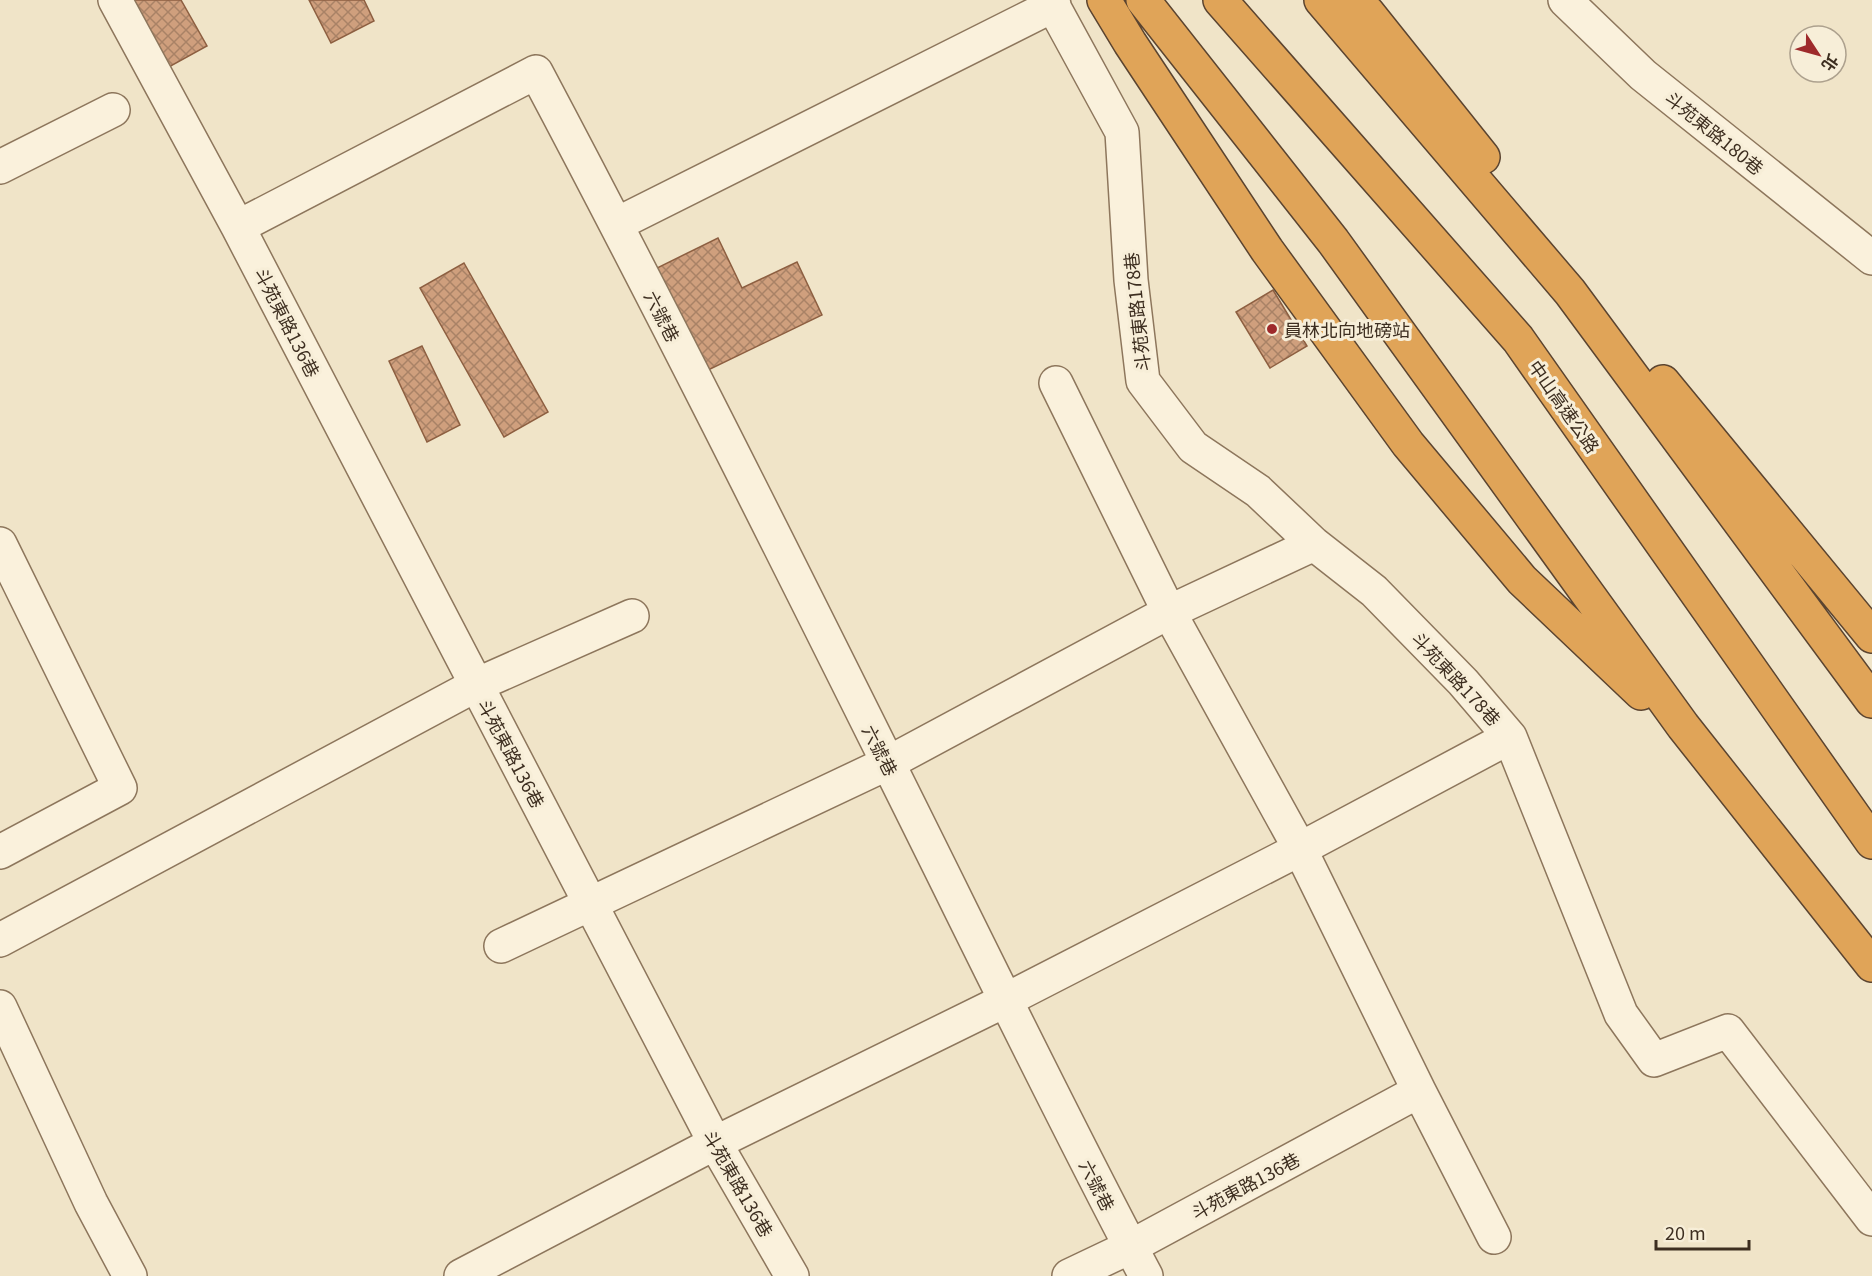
<svg xmlns="http://www.w3.org/2000/svg" width="1872" height="1276" viewBox="0 0 1872 1276" font-family="Georgia,'Noto Sans TC',serif">
  <style>
    .building { fill: url(#building-cross-hatch); stroke: #8d5f41; stroke-width: 1.5 }
    .lines { fill: none; stroke-linecap: round; stroke-linejoin: round }
    .minor-casing { stroke: #8d765c; stroke-width: 36 }
    .highway-casing { stroke: #5b4430; stroke-width: 36 }
    .minor { stroke: #faf1dc; stroke-width: 33 }
    .highway { stroke: #e0a458; stroke-width: 33 }
    .poi-dot { fill: #9e2a2b; stroke: #f7eed8; stroke-width: 2 }
    .labels { text-anchor: middle; dominant-baseline: central; stroke-width: 6; stroke-linejoin: round; paint-order: stroke }
    .street-label { font-size: 18px; fill: #3d2e20; stroke: #f7eed8 }
    .poi-label { font-size: 18px; fill: #3d2e20; stroke: #f7eed8; text-anchor: start }
  </style>
  <defs>
    <pattern id="building-cross-hatch" width="8" height="8" patternUnits="userSpaceOnUse" patternTransform="scale(1.5)"><rect width="8" height="8" fill="#cf9f7d"/><path d="M0 0l8 8M0 8l8-8" fill="none" stroke="#a98266"/></pattern>
  </defs>
  <rect width="100%" height="100%" fill="#f0e4c8"/>
  <!-- building -->
  <path class="building" d="M129,0H181L207,46L167,68Z
    M309,0H364L374,21L331,43Z
    M718,238L742,288L797,262L822,315L704,372L655,269Z
    M464,263L548,412L504,437L420,288Z
    M1273,290L1307,346L1270,368L1236,312Z
    M422,346L460,425L427,442L389,361Z"/>
  <g class="lines">
    <!-- minor casing -->
    <g class="minor-casing">
      <path id="minor" d="M115,0L238,227L536,72C657,300 772,530 887,761C973,933 1056,1106 1146,1276
        M1050,0L1122,132L1131,280L1143,381L1193,447L1258,491L1314,544L1374,591L1463,682L1510,737L1621,1014L1654,1060L1728,1031L1872,1219
        M1565,0L1643,75L1872,258
        M0,167L113,110
        M617,224L1054,5
        M238,227L715,1143L792,1276
        M1056,383L1169,612L1300,849L1419,1091L1494,1237
        M0,544L120,788L0,852
        M0,940L476,685L632,616
        M501,946L888,763L1169,612L1314,544
        M0,1007L91,1203L130,1276
        M461,1276L715,1143L1004,1001L1300,849L1510,737
        M1069,1276L1130,1247L1419,1091"/>
    </g>
    <!-- highway casing -->
    <g class="highway-casing">
      <path id="highway" d="M1104,0L1130,43L1267,250L1408,444L1522,580L1641,693
        M1143,0L1333,241L1683,726L1872,965
        M1220,0L1518,339L1872,842
        M1321,0L1570,292L1872,701
        M1355,0L1368,13L1483,157
        M1663,382L1872,636"/>
    </g>
    <!-- minor -->
    <use href="#minor" class="minor"/>
    <!-- highway -->
    <use href="#highway" class="highway"/>
  </g>
  <!-- markers -->
  <circle class="poi-dot" cx="1272" cy="329" r="6"/>
  <g class="labels">
    <!-- street labels -->
    <g class="street-label">
      <text transform="translate(1715 132) rotate(39)">斗苑東路180巷</text>
      <text transform="translate(1136 312) rotate(-96)">斗苑東路178巷</text>
      <text transform="translate(663 316) rotate(63)">六號巷</text>
      <text transform="translate(288 322) rotate(63)">斗苑東路136巷</text>
      <text transform="translate(1565 406) rotate(55)">中山高速公路</text>
      <text transform="translate(1457 678) rotate(47)">斗苑東路178巷</text>
      <text transform="translate(881 750) rotate(63)">六號巷</text>
      <text transform="translate(512 753) rotate(62)">斗苑東路136巷</text>
      <text transform="translate(739 1183) rotate(60)">斗苑東路136巷</text>
      <text transform="translate(1098 1185) rotate(63)">六號巷</text>
      <text transform="translate(1245 1185) rotate(-28)">斗苑東路136巷</text>
    </g>
    <!-- poi labels -->
    <g class="poi-label">
      <text x="1284" y="329">員林北向地磅站</text>
    </g>
  </g>
  <!-- north arrow -->
  <g transform="translate(1818 54) rotate(126)"><circle r="28" fill="#f7eed8" stroke="#ada18e" stroke-width="1.5"/>
  <path d="M0-4.5L10 22L0 15L-10 22Z" fill="#9e2a2b"/>
  <text y="-9" font-size="16" font-weight="bold" text-anchor="middle" fill="#3d2e20">北</text>
  </g>
  <!-- scale -->
  <path d="M1656 1240v9h93v-9" fill="none" stroke="#3d2e20" stroke-width="3"/>
  <text x="1665" y="1240" font-size="18" fill="#3d2e20" stroke="#f7eed8" stroke-width="4.5" paint-order="stroke">20 m</text>
</svg>
